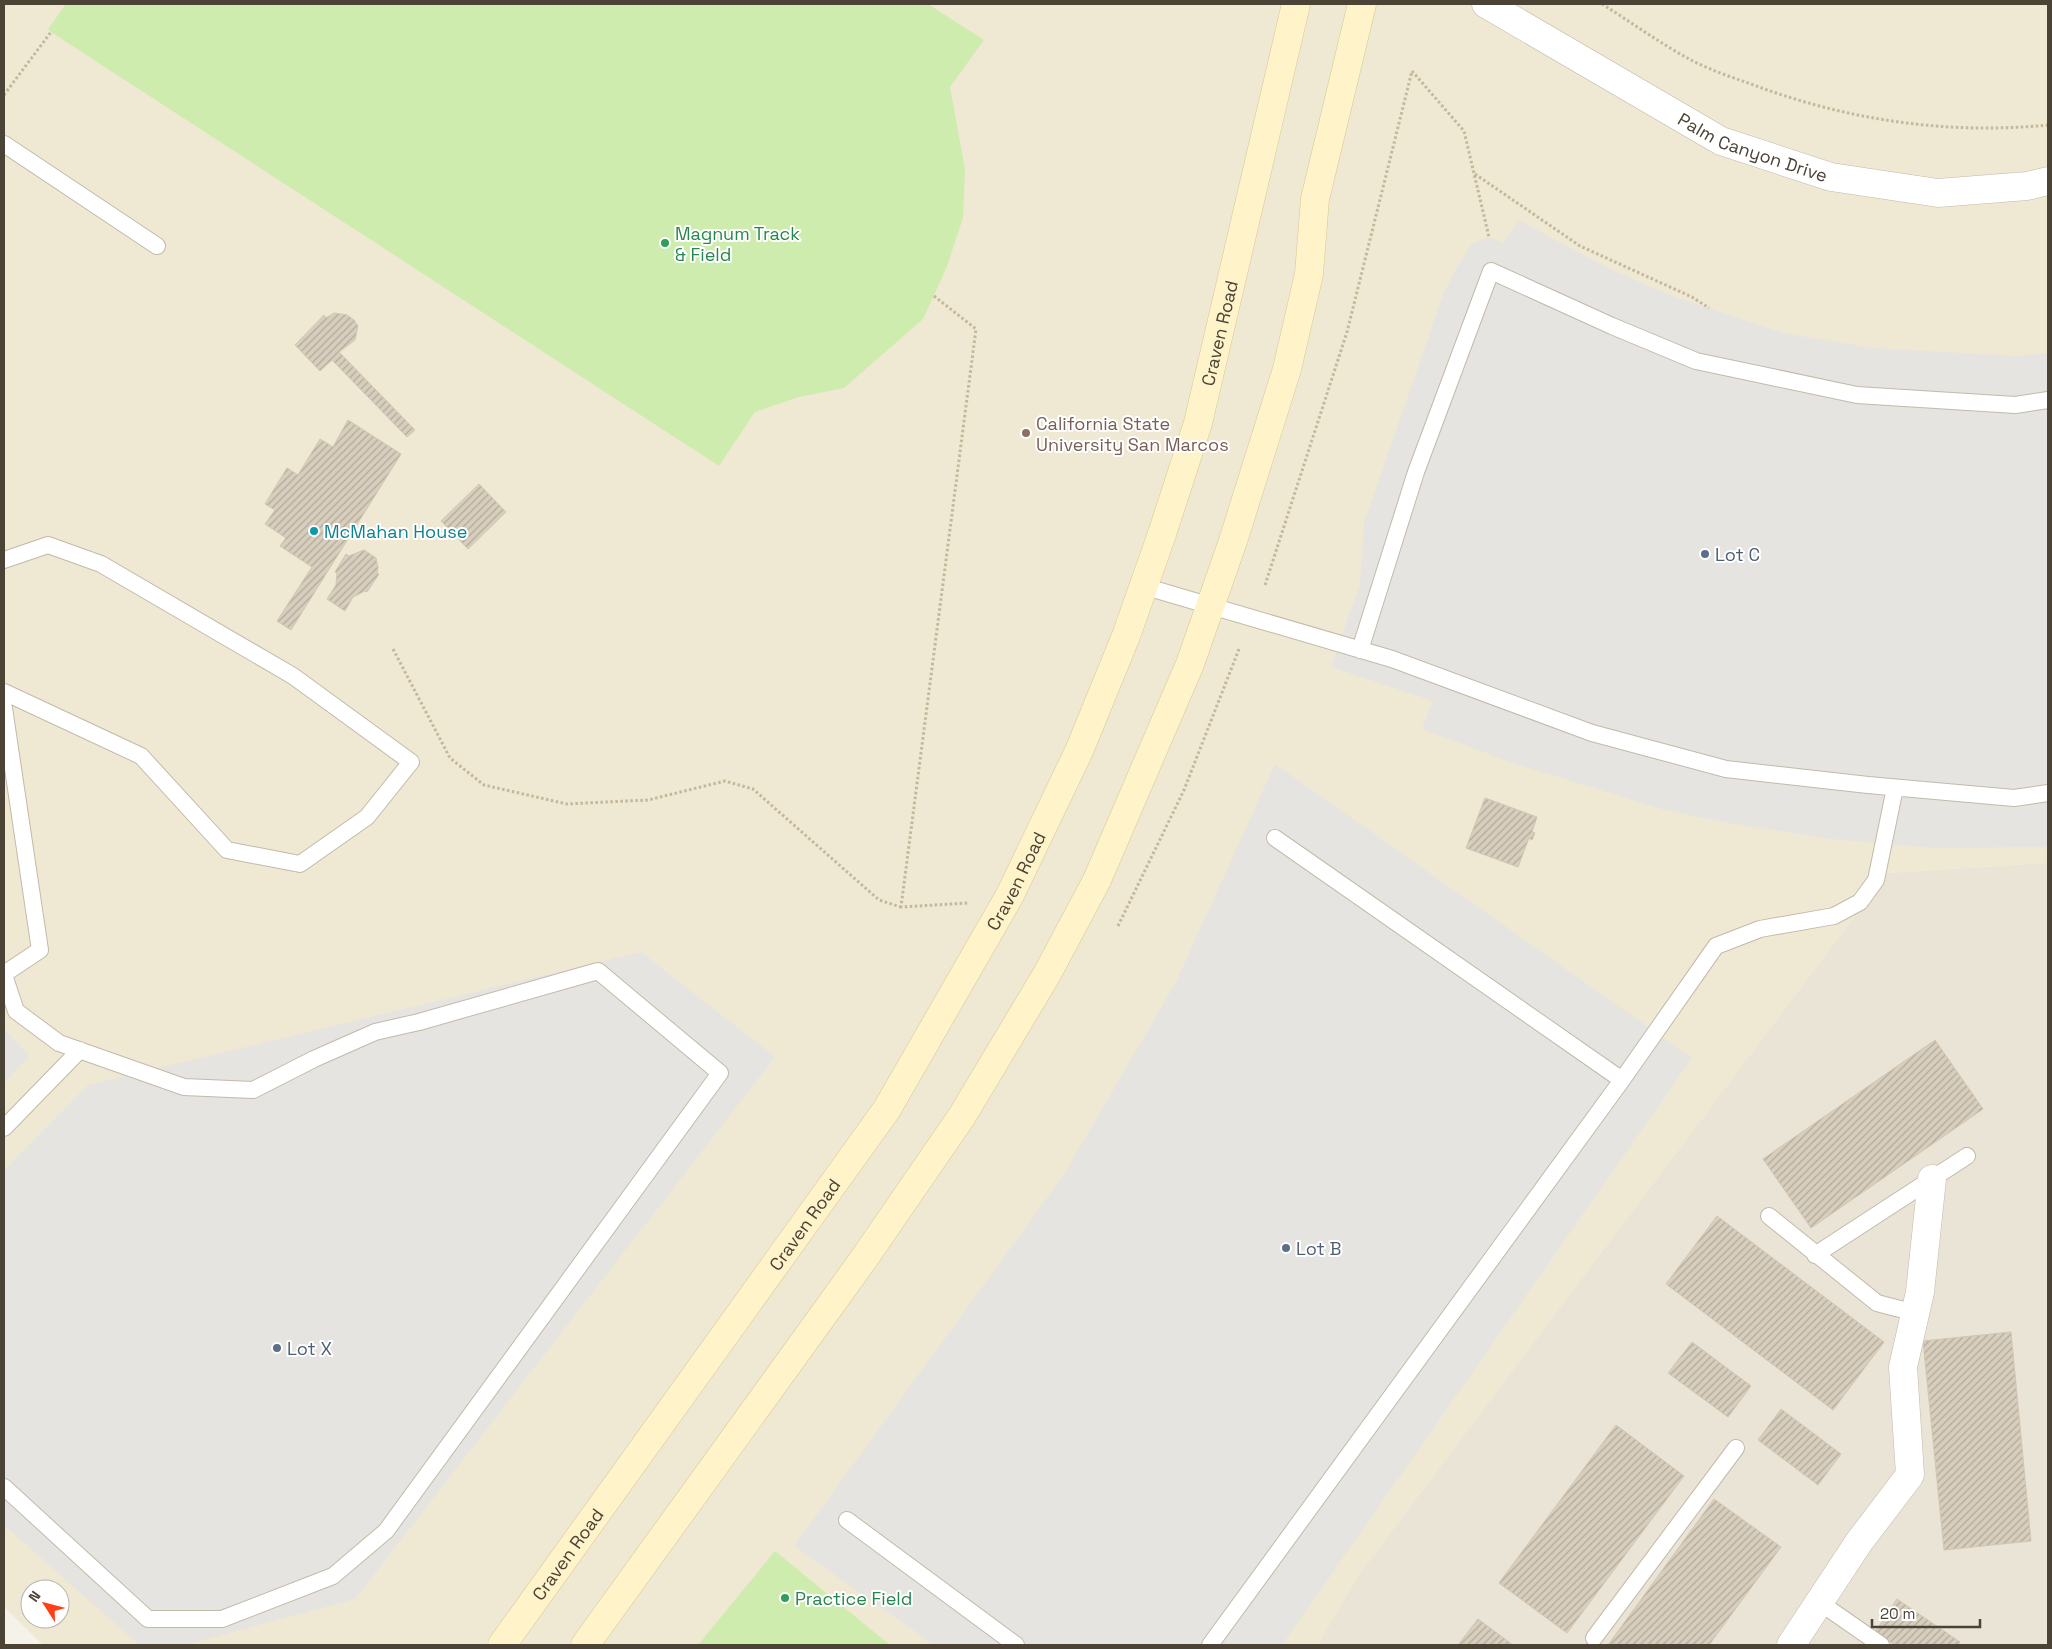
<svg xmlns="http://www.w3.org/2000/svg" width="2052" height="1649" viewBox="0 0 2052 1649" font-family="'Space Grotesk',sans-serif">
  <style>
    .residential { fill: #eae4d6 }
    .education { fill: #efe8d2; fill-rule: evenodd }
    .pitch { fill: #cfecaf }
    .parking { fill: #e6e4e0 }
    .building { fill: url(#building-hatch); stroke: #d3c6b0 }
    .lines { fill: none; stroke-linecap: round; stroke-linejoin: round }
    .service-casing { stroke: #c2baaa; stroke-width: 18 }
    .minor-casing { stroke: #c2baaa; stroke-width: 29 }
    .secondary-casing { stroke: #d8c896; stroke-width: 29 }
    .path { stroke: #c4b79a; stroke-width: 3; stroke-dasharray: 2.5 2.5; stroke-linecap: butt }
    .service { stroke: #fff; stroke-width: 16 }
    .minor { stroke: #fff; stroke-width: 28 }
    .secondary { stroke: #fff3c9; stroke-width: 28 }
    .leisure-dot { fill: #2e9e5b; stroke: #fff; stroke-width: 2 }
    .education-dot { fill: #8d6e63; stroke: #fff; stroke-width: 2 }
    .culture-dot { fill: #0f9aa8; stroke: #fff; stroke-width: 2 }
    .service-dot { fill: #5c6f8a; stroke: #fff; stroke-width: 2 }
    .labels { text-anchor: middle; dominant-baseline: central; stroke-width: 4; stroke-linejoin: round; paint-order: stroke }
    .street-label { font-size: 18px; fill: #4a4336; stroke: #fff }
    .leisure-label { font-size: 18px; fill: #27864d; stroke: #fff; text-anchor: start }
    .education-label { font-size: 18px; fill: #785e54; stroke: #fff; text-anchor: start }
    .culture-label { font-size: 18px; fill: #0d838f; stroke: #fff; text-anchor: start }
    .service-label { font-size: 18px; fill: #4e5e75; stroke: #fff; text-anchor: start }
  </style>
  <defs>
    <pattern id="building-hatch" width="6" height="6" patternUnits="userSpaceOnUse" patternTransform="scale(1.25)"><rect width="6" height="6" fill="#d8cebd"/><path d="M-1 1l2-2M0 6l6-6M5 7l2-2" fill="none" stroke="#b1a99a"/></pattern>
  </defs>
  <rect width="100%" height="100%" fill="#f5f2e9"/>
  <!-- residential -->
  <path class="residential" d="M2048,863V1645H1317L1360,1573L1887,873Z"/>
  <!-- education -->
  <path class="education" d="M4,4H2048V863L1887,873L1360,1573L1317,1645H43L4,1607ZM30,1589H60V1619H30Z"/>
  <!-- pitch -->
  <path class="pitch" d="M66,4H928L984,40L950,87L965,169L963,218L946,269L923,319L844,388L799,397L755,412L719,466L51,32L48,29Z
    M775,1551L890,1645H698Z"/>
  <!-- parking -->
  <path class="parking" d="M1518,220L1610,269L1667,294L1783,333L1872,348L2016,356L2048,353V847L1935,848L1831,839L1728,823L1665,810L1513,763L1422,729L1433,701L1331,667L1360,584L1364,523L1443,295L1457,267L1472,244L1489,237L1504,243Z
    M1275,764L1692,1058L1282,1645H934L794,1546L1063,1176L1176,982Z
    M641,952L775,1057L355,1599L185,1645H139L4,1525V1171L88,1085Z
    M4,1029L30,1056L4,1083Z"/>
  <!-- building -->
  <path class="building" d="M334,313L347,315L354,320L358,326L355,340L339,352L415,430L407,437L332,360L320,371L295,345L324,315L326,318Z
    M348,420L401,454L291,630L277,621L312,567L280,546L286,538L265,524L275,510L265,504L287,468L298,475L320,439L333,447Z
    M479,484L506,512L468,549L441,521Z
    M364,550L376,558L378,567L377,573L379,574L367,592L365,591L353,597L345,611L327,599L336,585L337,573L335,572L346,554L349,556Z
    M1485,798L1537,817L1532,832L1535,833L1532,840L1529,838L1518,867L1466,848Z
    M1935,1040L1983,1109L1811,1228L1763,1159Z
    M1717,1216L1884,1342L1833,1410L1666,1284Z
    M2011,1332L2031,1541L1944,1550L1923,1341Z
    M1692,1342L1751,1386L1728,1417L1668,1373Z
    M1781,1409L1841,1454L1818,1485L1758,1440Z
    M1616,1425L1684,1476L1567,1633L1499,1583Z
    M1714,1499L1781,1547L1709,1645H1608Z
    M1897,1599L1960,1642L1958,1645H1895L1875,1632Z
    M1478,1619L1513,1645H1458Z"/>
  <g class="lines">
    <!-- service casing -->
    <g class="service-casing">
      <path id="service" d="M4,144L157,246
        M4,560L48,545L101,564L293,676L411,762L367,817L300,864L227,850L141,756L4,692
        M1143,586L1392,659L1592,733L1726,769L1868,785L2014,798L2048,793
        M1360,650L1416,472L1491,271L1612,326L1696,361L1857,395L2015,405L2048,400
        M4,708L40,950L4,974
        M1275,838L1622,1080
        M4,975L16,1011L59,1043L184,1087L253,1090L314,1059L375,1032L419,1022L598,971L720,1073L386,1531L333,1576L222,1619H148L4,1487
        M4,1128L80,1050
        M1769,1216L1877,1303L1915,1313
        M1815,1255L1967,1156
        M847,1520L1016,1645
        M1819,1602L1881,1645
        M1594,1638L1736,1448
        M1210,1645L1622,1080L1716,946L1760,929L1834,916L1860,902L1876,880L1895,788"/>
    </g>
    <!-- minor casing -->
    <g class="minor-casing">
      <g id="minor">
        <path id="s1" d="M1486,4L1721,141L1831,177L1938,193L2027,186L2048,181"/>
        <path d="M1791,1645L1859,1542L1910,1475L1903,1367L1920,1292L1932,1179"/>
      </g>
    </g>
    <!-- secondary casing -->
    <g class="secondary-casing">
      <g id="secondary">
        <path id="s2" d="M502,1645L887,1109L1010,895L1079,751L1126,636L1162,534L1198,423L1296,4"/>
        <path d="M585,1645L863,1260L962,1116L1047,974L1097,880L1190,664L1233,541L1287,369L1309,274L1315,199L1362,4"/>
      </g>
    </g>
    <!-- path -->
    <path class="path" d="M1602,4C1631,22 1661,44 1691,60C1710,70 1731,77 1751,84C1846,120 1947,135 2048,125
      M1412,71L1464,131L1489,237
      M4,95L51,32
      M1475,174L1580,246L1692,297L1709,308
      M934,296L976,329L901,907L968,903
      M1265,585L1347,332L1412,71
      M393,649L450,758L484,785L567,804L648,800L725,781L753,789L879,900L901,907
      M1118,926L1184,790L1239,649"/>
    <!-- service -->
    <use href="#service" class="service"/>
    <!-- minor -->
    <use href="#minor" class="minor"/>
    <!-- secondary -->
    <use href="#secondary" class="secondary"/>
  </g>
  <!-- markers -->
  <g class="leisure-dot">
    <circle cx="665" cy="243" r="5"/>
    <circle cx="785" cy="1598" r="5"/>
  </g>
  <circle class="education-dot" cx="1026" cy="433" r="5"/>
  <circle class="culture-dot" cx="314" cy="531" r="5"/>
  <g class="service-dot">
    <circle cx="1705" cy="554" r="5"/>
    <circle cx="1286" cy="1248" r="5"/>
    <circle cx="277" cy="1348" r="5"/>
  </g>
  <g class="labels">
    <!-- street labels -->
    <g class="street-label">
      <text stroke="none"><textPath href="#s1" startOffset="304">Palm Canyon Drive</textPath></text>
      <text stroke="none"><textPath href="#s2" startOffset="1508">Craven Road</textPath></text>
      <text stroke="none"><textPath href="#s2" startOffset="922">Craven Road</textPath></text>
      <text stroke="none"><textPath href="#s2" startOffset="518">Craven Road</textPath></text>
      <text stroke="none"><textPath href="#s2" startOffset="112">Craven Road</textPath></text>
    </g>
    <!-- leisure labels -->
    <g class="leisure-label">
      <text x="675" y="233">Magnum Track<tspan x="675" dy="21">&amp; Field</tspan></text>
      <text x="795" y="1598">Practice Field</text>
    </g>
    <!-- education labels -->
    <g class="education-label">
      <text x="1036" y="423">California State<tspan x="1036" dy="21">University San Marcos</tspan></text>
    </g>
    <!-- culture labels -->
    <g class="culture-label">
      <text x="324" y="531">McMahan House</text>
    </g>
    <!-- service labels -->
    <g class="service-label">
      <text x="1715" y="554">Lot C</text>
      <text x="1296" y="1248">Lot B</text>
      <text x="287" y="1348">Lot X</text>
    </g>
  </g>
  <!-- border -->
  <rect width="2052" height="1649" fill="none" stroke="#4a4336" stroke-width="10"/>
  <!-- north arrow -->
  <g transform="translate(45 1604) rotate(306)"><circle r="24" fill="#ffffff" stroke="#b7b4af"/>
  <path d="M0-4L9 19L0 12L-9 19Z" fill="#ff4016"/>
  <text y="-8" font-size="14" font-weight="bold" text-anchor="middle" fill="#4a4336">N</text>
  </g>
  <!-- scale -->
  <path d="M1872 1619v8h108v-8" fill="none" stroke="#4a4336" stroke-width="2.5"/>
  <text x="1880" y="1619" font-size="15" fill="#4a4336" stroke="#ffffff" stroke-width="4" paint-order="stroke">20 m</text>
</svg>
